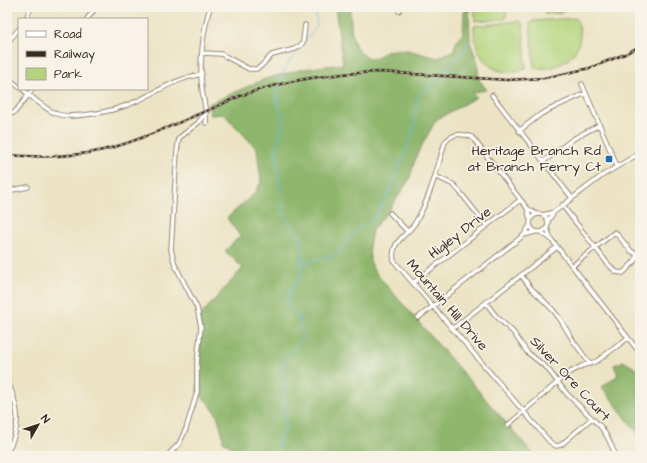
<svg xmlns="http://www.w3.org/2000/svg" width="647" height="463" viewBox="0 0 647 463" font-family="'Architects Daughter',sans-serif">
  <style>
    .green { fill: #b3d47c; stroke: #777f4d }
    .forest { fill: #8eb66c; stroke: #647045 }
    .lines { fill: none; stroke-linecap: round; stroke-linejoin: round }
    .stream { stroke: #69bce5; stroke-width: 1 }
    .minor-casing { stroke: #938670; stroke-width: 5.5 }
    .minor { stroke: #fff; stroke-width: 3.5 }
    .rail-casing { stroke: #3b2a1e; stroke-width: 2.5 }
    .rail { stroke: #f7f3e8; stroke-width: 1; stroke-dasharray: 3; stroke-linecap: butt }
    .poi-dot { fill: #1f6fb2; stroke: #f7f3e8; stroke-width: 1.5 }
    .labels { text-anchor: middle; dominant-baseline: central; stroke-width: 3.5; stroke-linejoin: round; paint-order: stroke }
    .poi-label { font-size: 14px; fill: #3b2a1e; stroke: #f7f3e8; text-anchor: end }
    .street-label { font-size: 14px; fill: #3b2a1e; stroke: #f7f3e8 }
  </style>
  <rect width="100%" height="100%" fill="#f7f3e8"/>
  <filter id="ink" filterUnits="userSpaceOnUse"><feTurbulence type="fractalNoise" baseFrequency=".025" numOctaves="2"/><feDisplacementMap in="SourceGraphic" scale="8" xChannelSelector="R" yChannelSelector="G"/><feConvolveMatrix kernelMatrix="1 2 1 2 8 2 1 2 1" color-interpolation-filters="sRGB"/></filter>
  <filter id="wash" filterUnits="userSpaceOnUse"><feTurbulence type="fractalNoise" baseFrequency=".012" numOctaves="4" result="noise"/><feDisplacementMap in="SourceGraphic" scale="16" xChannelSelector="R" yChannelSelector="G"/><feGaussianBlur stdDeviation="0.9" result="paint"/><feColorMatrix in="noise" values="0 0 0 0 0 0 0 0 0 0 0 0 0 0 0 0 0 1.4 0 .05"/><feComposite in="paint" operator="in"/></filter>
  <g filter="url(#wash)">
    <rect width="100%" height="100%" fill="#ebe3c3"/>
    <!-- green -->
    <path class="green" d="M474,7H506V17L505,19L475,21Z
      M545,7H571C563,13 556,14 545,14Z
      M576,18C590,48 565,72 534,68L530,23L532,21Z
      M520,21L523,24L526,69C492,80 474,58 474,26Z"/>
    <!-- forest -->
    <path class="forest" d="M335,7H350C352,27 348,54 374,59L386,51L403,49L438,58L454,50C456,39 458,42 462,35C464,29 464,18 464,11L469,9L470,42L477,61L479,80L487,90L472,92L476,97L436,120L417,154L409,180L389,210L372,230L369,246L370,261L375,272L535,456H244L223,441C221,418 214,407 197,392L201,327L199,317L243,268L225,251L240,236L227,218L255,193L261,182L257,149L224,114L211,115L208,104L265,79L303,69L343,64Z
      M623,361L640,371V436L602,387L618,375L614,365L620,363Z"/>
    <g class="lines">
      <!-- stream -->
      <path class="stream" d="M302,264L315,259L332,257L339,252L354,233L376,216L389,192L409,143L414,127L417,98L423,91L432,85L463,52L470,42
        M280,456L278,442L286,428V423L283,409L286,387L283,378L282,367L287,357L300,342L303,334L299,318L296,313L288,307V295L299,280L302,272L301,262L303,252L301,240L298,233L283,214V201L277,165L276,150L282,127L283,119L276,97L281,79L287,65L317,26L316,15L321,7"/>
    </g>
  </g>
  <g filter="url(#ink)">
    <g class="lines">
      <!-- minor casing -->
      <g class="minor-casing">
        <path id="minor" d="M399,11L400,7
          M26,19L31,7
          M87,19L96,7
          M7,43L19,29
          M203,53L221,54L249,69H256L260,67L272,55L295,49L301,45L303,42L305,25
          M7,77L19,87
          M582,84L617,166
          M22,89C32,97 44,109 57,114C66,117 75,116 84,115C103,113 120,109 137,101C161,90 174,79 202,74
          M492,95L572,198
          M7,116L15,112L33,89
          M206,123C207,111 203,100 202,88C199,64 203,31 210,7
          M519,131L541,114L557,106L586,93
          M544,161L573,139L599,125
          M435,176L454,185L460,192L487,226
          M7,191L28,187
          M562,205L608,264L616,272L623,273L634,262L637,255
          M527,208L530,219
          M390,213L408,232
          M530 223a9 9 0 1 1 18 0a9 9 0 1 1-18 0Z
          M536,214L527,208L472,137C461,133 453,133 445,142C437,169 430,199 415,223C406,237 390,241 394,261L550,442L556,446L561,445L592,418
          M543,215L554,212
          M548,221L554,212L603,175L640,153
          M547,228L551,239
          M541,232L551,239L640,353
          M524,235L535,232
          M572,266L615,232L631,251L640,256
          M521,275L530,287L553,310L560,319L574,342L590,364
          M413,283L520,200
          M486,303L496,316L513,332L527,352L547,368L567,394L601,427L608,438L616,456
          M418,318L524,235L530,225
          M452,329L557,247
          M7,379C18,407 23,424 7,452
          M508,425L567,374L582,366L597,361L628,338
          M167,456L179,444L186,429L197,392V363L201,327L197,308L175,265L171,250L177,151L179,138L198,123L207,111"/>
      </g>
      <!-- minor -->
      <use href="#minor" class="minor"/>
      <!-- rail casing -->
      <g class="rail-casing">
        <path id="rail" d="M7,155C45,158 85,157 121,145C150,136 178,123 206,111C217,107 228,101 240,96C285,80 332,73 380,72L507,80L544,78L590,68L625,54L640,46"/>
      </g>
      <!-- rail -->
      <use href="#rail" class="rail"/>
    </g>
  </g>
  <!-- markers -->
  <rect class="poi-dot" x="605" y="155" width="8" height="8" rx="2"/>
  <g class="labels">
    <!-- poi labels -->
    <g class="poi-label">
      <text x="601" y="151">Heritage Branch Rd<tspan x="601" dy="16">at Branch Ferry Ct</tspan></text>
    </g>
    <!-- street labels -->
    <g class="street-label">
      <text transform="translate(460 233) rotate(-38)">Higley Drive</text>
      <text transform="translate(447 305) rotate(49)">Mountain Hill Drive</text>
      <text transform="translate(570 379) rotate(47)">Silver Ore Court</text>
    </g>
  </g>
  <!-- margin -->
  <rect width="647" height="463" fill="none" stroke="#f7f3e8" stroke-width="24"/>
  <!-- legend -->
  <rect x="18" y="18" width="130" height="72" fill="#f7f3e8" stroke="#aca397"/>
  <rect x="26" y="31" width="20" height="6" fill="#ffffff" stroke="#aca397"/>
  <text x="54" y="38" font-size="12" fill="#3b2a1e">Road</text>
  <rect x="26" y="51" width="20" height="6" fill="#3b2a1e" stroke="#aca397"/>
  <text x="54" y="58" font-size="12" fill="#3b2a1e">Railway</text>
  <rect x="26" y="68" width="20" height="12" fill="#b3d47c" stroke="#aca397"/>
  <text x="54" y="78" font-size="12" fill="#3b2a1e">Park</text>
  <!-- north arrow -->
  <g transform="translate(38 425) rotate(51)" stroke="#f7f3e8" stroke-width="3" paint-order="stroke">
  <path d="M0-3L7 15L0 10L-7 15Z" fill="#3b2a1e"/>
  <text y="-6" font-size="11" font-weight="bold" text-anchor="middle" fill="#3b2a1e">N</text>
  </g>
</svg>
